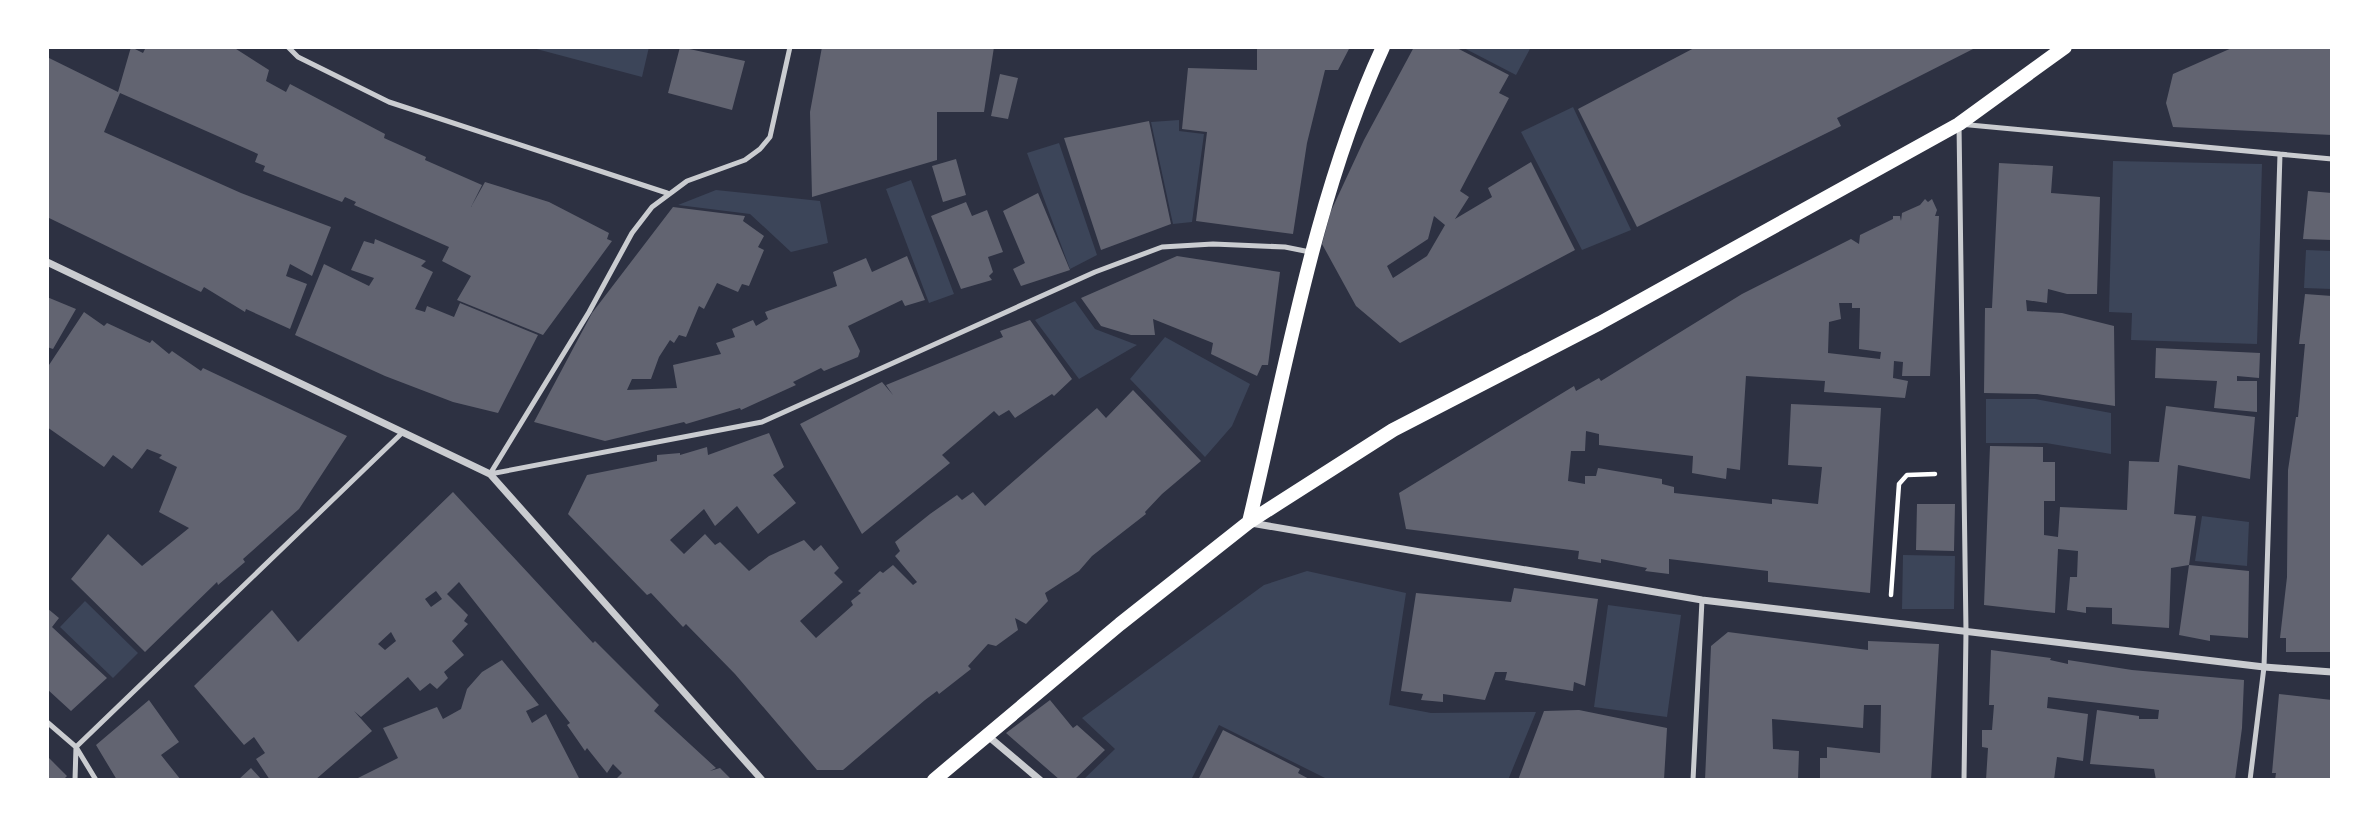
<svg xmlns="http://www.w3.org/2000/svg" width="2379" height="827" viewBox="0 0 2379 827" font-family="'Varela Round',sans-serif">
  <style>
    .green { fill: #3c4559 }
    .building { fill: #626471; fill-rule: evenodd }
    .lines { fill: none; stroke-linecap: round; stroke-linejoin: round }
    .path { stroke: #fff; stroke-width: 4.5 }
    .service { stroke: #caccd0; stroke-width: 5 }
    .minor { stroke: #caccd0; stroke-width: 7 }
    .secondary { stroke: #fff; stroke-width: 14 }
  </style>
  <rect width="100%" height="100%" fill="#2d3142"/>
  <!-- green -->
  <path class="green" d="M529,47H649L642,77Z
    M1462,47H1531L1516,75Z
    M1573,107L1631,230L1582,250L1521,132Z
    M1179,120V131L1204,134L1192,222L1173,224L1151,122Z
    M1059,143L1097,255L1070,269L1027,153Z
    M2113,161L2262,164L2257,344L2131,340L2132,313L2109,312Z
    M911,180L954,294L929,303L886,189Z
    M716,190L820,201L828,243L791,252L750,214L678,205Z
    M2306,250L2332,251V289L2304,288Z
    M1075,301L1095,329L1137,345L1079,379L1035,320Z
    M1165,337L1250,384L1232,426L1205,457L1130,379Z
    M1986,399H2035L2111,413V454L2046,443H1986Z
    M2202,516L2249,522L2247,566L2195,561Z
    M1903,555L1955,556L1954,609H1902Z
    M1307,571L1406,593L1389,705L1431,713L1536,712L1508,780H1329L1219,725L1191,780H1083L1115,749L1082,718L1264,585Z
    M85,601L138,653L113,678L60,627Z
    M1608,605L1681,615L1667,717L1594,707Z"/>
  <!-- building -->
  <path class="building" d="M131,47L143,53L146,47H233L269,70L266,81L286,92L290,84L385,134L384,138L426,157L425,160L482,185L471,207L485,182L549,202L609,233L607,239L612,241L543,335L457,300L471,276L442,261L449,247L354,205L356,202L345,197L342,202L263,171L265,166L255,162L258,154L120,93L104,132L241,193L331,227L312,276L290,264L286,276L307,284L290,329L246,309L245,312L204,287L201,292L47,217V57L118,92Z
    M680,47L745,61L732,110L668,93Z
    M822,47H994L984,112H937V160L812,197L810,112Z
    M1257,47H1350L1338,70H1325L1307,143L1293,234L1196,221L1207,132L1182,129L1188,68L1257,70Z
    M1414,47H1455L1509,75L1499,93L1509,98L1460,191L1469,197L1455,219L1492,197L1488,188L1531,162L1575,250L1400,343L1356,306L1322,244L1331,211L1364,140ZM1434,216L1445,225L1427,256L1393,278L1387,266L1428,239Z
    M1696,47H1977L1837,118L1841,126L1637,227L1578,109Z
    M2234,47H2332V135L2173,127L2166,103L2173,74Z
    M1000,74L1018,78L1008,119L991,116Z
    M1149,121L1171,224L1101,250L1064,138Z
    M956,159L966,195L943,202L932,166Z
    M1999,163L2053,166L2051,193L2100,197L2097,294H2067L2048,289L2047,303L2026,300L2027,311L2062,313L2114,326L2115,406L2037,394L1984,393L1985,308H1992Z
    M2308,191L2332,193V240L2303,239Z
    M1038,193L1070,270L1021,286L1013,269L1025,263L1003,211Z
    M1925,199L1928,202L1932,199L1937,210L1935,216H1939L1930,376H1902L1903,362L1894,361L1893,378L1908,381L1905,398L1824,392L1825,381L1746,376L1740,470L1727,468L1726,479L1692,473L1693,456L1599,445V434L1586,431L1585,451H1571L1568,481L1585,484V476H1596L1598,468L1662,479V484L1674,487V493L1772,504V499L1818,504L1822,467L1788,465L1791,404L1881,408L1870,593L1768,582V571L1669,559V574L1645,571L1647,568L1601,559V563L1578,559L1579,551L1406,529L1399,493L1574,386L1576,391L1599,378L1601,381L1742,294L1851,239L1859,244L1860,235L1893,219V216H1900L1901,221L1902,213L1920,205ZM1839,303H1852V308H1860L1859,349L1881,352L1880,359L1828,353L1829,322L1841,319Z
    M966,202L972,216L987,210L1003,252L988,257L993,272L989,276L992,280L961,289L931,216Z
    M673,207L745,216L743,221L764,236L758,247L764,250L749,286L742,284L738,292L717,283L704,309L699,306L686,337L679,335L674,343L670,340L659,357L651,379H632L627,390L677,388L673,365L721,354L716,343L735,337L732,329L753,320L756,326L768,319L765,312L837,286L833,272L866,258L872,272L907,256L925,300L905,306L902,300L848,326L860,351L858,357L824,371L821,368L793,382L796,385L741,410L740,408L686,424L684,422L605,441L534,422L592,313Z
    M375,239L426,261L421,266L433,272L415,309L425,312L427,306L454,317L460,303L538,335L498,413L453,402L385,376L295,335L324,264L369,286L374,278L351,270L364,241L374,244Z
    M1177,256L1280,272L1268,365H1262L1257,376L1211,354L1213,343L1153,319L1155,335H1131L1101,326L1081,298Z
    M2305,294L2332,296V652H2286V638H2280L2287,577L2288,470L2296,417H2298L2305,344H2299Z
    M47,297L76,309L53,349L47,347Z
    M84,312L104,326L107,323L150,343L152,340L169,354L172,351L201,371L203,368L347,436L299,509L243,559L245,562L218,585L217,582L145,652L71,579L108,534L142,566L189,528L159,512L177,467L159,458L162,455L147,449L132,469L113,455L104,467L47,427V368Z
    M1030,320L1072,379L1054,396L1052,394L1015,418L1009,410L999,416L994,411L942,455L950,463L862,534L800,424L882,382L893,395L886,385L1003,337L1000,331Z
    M2156,348L2260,353L2259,378L2237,376V381H2257V412L2214,408L2217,381L2155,378Z
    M1133,390L1201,461L1162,494L1145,512L1146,514L1092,556L1079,571L1045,593L1048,601L1026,624L1015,618L1018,630L996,646L988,644L968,666L971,669L939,694L937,691L925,700L843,770H817L735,674L686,624L683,627L651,593L647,595L568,514L587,475L657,461V455L680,453V455L707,447L708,455L769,433L784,467L773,475L796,503L758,534L737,506L715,526L704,509L670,540L684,554L705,534L715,545L720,542L749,571L769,556L804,540L814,551L821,545L839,568L834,573L843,582L800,621L816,638L853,605L851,601L861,593L858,591L880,571L883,573L893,565L913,585L917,582L895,556L900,551L895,542L930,514L957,495L962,500L973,492L985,506L1097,408L1106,418Z
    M2166,406L2255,417L2250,479L2178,465L2174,514L2196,516L2189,565L2249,571L2248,638L2210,635V641L2179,635L2189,565L2171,568L2169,628L2112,624V608L2086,607V613L2067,610L2070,577H2077L2078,551L2058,549L2055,613L1984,605L1990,446L2043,447V462H2055V501H2044V535L2058,537L2060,507L2127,510L2129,461L2159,462Z
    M453,492L593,643L595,641L659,705L654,711L716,768L710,771L720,768L732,780H615L622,773L613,764L607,773L587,748L585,751L567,725L570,723L459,582L447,594L468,615L464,621L468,624L452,641L464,655L444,672L448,678L437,689L430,683L420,691L408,677L361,717L354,711L372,731L315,780H270L256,759L265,753L254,737L244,745L194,686L272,610L298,642ZM436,591L442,599L431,607L425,599ZM391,632L396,641L385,650L378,644Z
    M1917,504H1955L1954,551L1916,550Z
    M1514,588L1598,599L1585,686L1574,682L1573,691L1505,680L1507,672H1495L1485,700L1443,694V702L1421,700L1423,694L1401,691L1416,593L1511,602Z
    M47,608L59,618L52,627L107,678L71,711L47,689Z
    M1728,632L1868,650V641L1939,644L1931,780H1820V758H1827V747L1880,753L1881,705H1864L1863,728L1772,719L1773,749L1799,751L1798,780H1705L1711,646Z
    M1991,650L2051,658L2050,660L2068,664V660L2132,670L2244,680L2242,728L2235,780H2156L2154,769L2090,764L2097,710L2139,716V719H2158L2159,710L2048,697L2047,708L2088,714L2083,761L2057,757L2054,780H1986L1988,748L1982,747V730H1992L1994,705H1989Z
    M502,660L539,705L526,711L532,723L546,714L580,780H354L398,758L383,728L437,707L443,719L461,709L467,689L482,672Z
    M2279,694L2332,700L2331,780H2275L2276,773H2272Z
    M149,700L179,742L161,755L181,780H117L96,745Z
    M1050,700L1073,728L1077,725L1105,750L1074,780H1060L1006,733Z
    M1579,710L1667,728L1664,780H1518L1544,711Z
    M1223,730L1300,769L1298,773L1311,780H1198Z
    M47,756L67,776L63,780H47Z
    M251,768L262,780H238Z"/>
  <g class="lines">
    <!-- path -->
    <path class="path" d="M1891,595L1899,484L1907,475L1935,474"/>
    <!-- service -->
    <path class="service" d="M288,47L298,57L389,102L667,193
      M490,474L762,422L1095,272L1162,247L1213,244L1285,247L1310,252
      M490,474L589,312L632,233L652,207L687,181L745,160L760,149L770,137L790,47
      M47,722L76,747L96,780
      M75,780L76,747L403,432
      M1693,780L1702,600
      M1964,780L1966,631L1959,124L2332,159
      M2250,780L2264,667L2280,154"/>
    <!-- minor -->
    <path class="minor" d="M47,262L490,474L762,780
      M1251,523L1702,600L2264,667L2332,672
      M988,736L1040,780"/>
    <!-- secondary -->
    <path class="secondary" d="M1249,522C1286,367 1316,192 1383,47
      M934,780L1120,624L1249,522L1393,430L1600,323L1959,124L2065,47"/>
  </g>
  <!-- border -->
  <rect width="2379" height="827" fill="none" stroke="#ffffff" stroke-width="98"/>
</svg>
